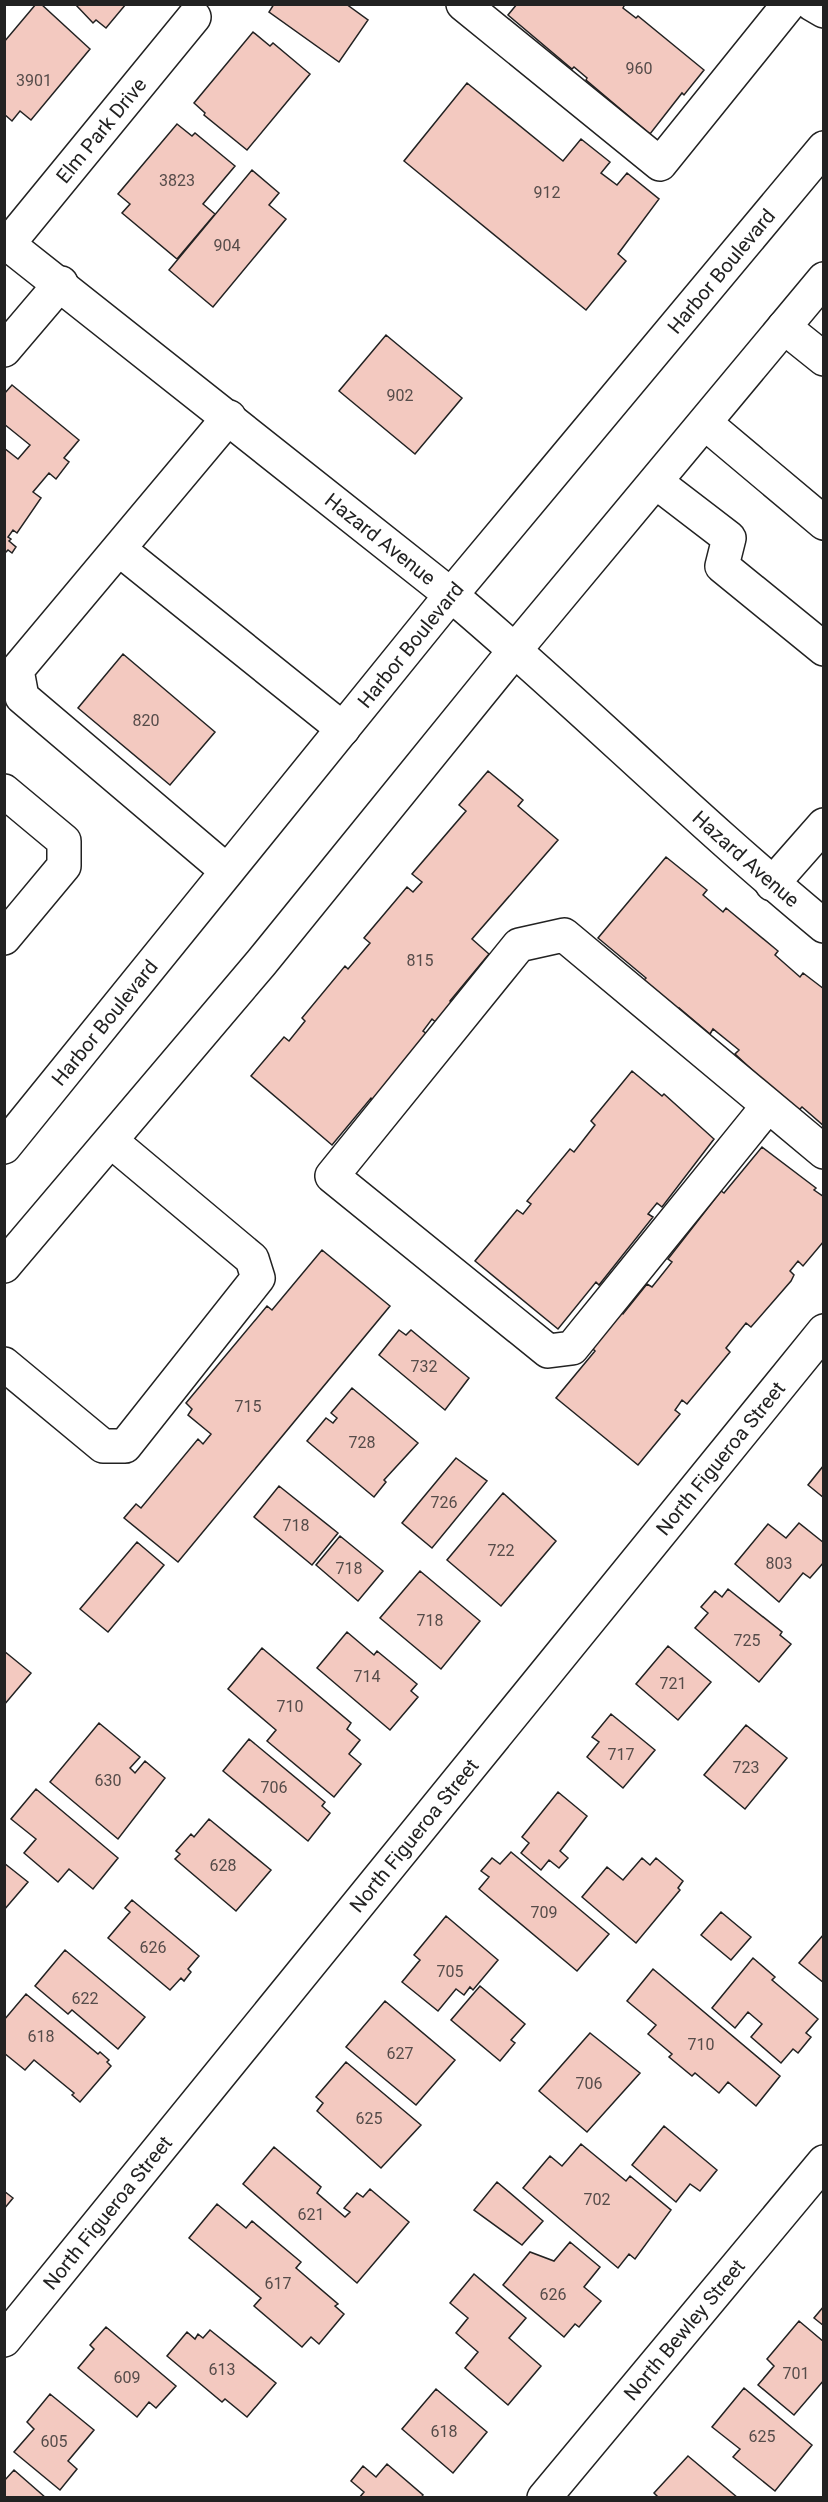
<svg xmlns="http://www.w3.org/2000/svg" width="828" height="2502" viewBox="0 0 828 2502" font-family="Roboto,sans-serif">
  <style>
    .building { fill: #f3c9c0; stroke: #222; stroke-width: 1.5 }
    .lines { fill: none; stroke-linecap: round; stroke-linejoin: round }
    .minor-casing { stroke: #222; stroke-width: 36 }
    .major-casing { stroke: #222; stroke-width: 36 }
    .minor { stroke: #fff; stroke-width: 33 }
    .major { stroke: #fff; stroke-width: 33 }
    .labels { text-anchor: middle; dominant-baseline: central; stroke-width: 4.5; stroke-linejoin: round; paint-order: stroke }
    .number-label { font-size: 16px; fill: #564c4a }
    .street-label { font-size: 20px; fill: #222; stroke: #fff }
  </style>
  <rect width="100%" height="100%" fill="#fff"/>
  <!-- building -->
  <path class="building" d="M36,4H41L90,49L31,120L20,111L12,121L4,114V42Z
    M75,4H126L106,28L96,20L93,23Z
    M274,4H346L368,20L339,62L269,12Z
    M517,4H625L623,8L636,18L638,16L704,70L684,95L682,93L650,134L586,80L587,78L574,67L572,69L508,15Z
    M253,32L270,46L273,43L310,74L247,150L204,115L205,113L194,103Z
    M467,83L563,161L581,139L610,162L601,173L617,185L627,173L659,199L618,254L626,261L586,310L404,161Z
    M177,124L192,136L195,133L235,166L203,204L215,214L177,259L122,213L130,204L118,194Z
    M252,170L279,193L269,205L286,219L213,307L169,270Z
    M386,335L462,398L415,454L339,391Z
    M12,385L79,440L64,458L69,462L56,479L49,473L33,492L41,498L17,533L13,530L8,537L11,539L9,541L16,547L12,553L8,550L4,554V448L18,459L30,445L4,424V394Z
    M123,654L215,732L170,785L78,708Z
    M488,771L523,800L518,806L558,840L472,939L489,954L450,1001L454,1005L438,1024L432,1019L423,1031L427,1034L402,1063L404,1065L374,1101L371,1098L332,1145L251,1076L284,1037L289,1041L305,1021L302,1018L345,966L348,969L370,943L364,938L407,887L413,892L422,882L412,874L466,811L459,805Z
    M666,857L707,890L703,895L723,912L726,908L778,951L775,955L800,977L803,973L824,989V1126L802,1107L799,1110L764,1081L735,1054L739,1050L713,1029L710,1034L679,1008L678,1010L643,981L646,978L598,938Z
    M632,1071L662,1096L664,1094L714,1139L662,1207L657,1203L648,1214L653,1217L599,1285L596,1282L558,1329L475,1261L517,1210L523,1214L531,1204L527,1201L570,1149L574,1152L595,1125L591,1121Z
    M762,1147L816,1188L814,1190L824,1197V1241L803,1266L798,1261L790,1271L794,1275L791,1281L751,1327L746,1323L726,1348L730,1352L687,1404L682,1400L675,1410L680,1414L638,1465L556,1398L595,1351L592,1348L621,1312L623,1314L647,1284L652,1287L672,1262L668,1259L721,1191L724,1193Z
    M322,1250L390,1306L178,1562L124,1518L136,1504L141,1508L198,1439L203,1444L211,1434L188,1415L192,1409L186,1403L267,1306L272,1310Z
    M399,1330L406,1335L411,1330L469,1378L445,1410L379,1355Z
    M352,1388L418,1443L384,1480L386,1482L374,1497L307,1441L326,1418L333,1423L337,1418L331,1413Z
    M456,1458L487,1481L432,1548L402,1523Z
    M824,1465V1498L808,1485Z
    M279,1486L338,1533L312,1565L254,1517Z
    M503,1493L556,1541L501,1606L447,1560Z
    M799,1523L824,1543V1562L810,1578L803,1573L779,1602L735,1564L768,1524L786,1538Z
    M340,1536L383,1571L358,1601L316,1565Z
    M137,1542L164,1565L108,1632L80,1609Z
    M420,1571L480,1621L441,1669L380,1618Z
    M728,1589L782,1632L780,1635L791,1644L759,1682L695,1628L708,1613L701,1607L715,1591L722,1597Z
    M347,1632L374,1655L377,1651L417,1684L411,1691L418,1697L390,1730L317,1668Z
    M668,1646L711,1682L678,1720L636,1684Z
    M262,1648L351,1723L347,1729L360,1740L349,1754L361,1764L334,1797L267,1741L276,1730L228,1689Z
    M4,1651L31,1673L4,1705Z
    M611,1714L655,1750L623,1788L587,1757L599,1742L592,1737Z
    M99,1723L140,1757L130,1768L135,1773L145,1761L165,1778L118,1839L50,1782Z
    M746,1725L787,1758L745,1809L704,1775Z
    M249,1739L325,1802L322,1806L330,1813L308,1841L223,1771Z
    M36,1789L118,1858L93,1889L69,1869L58,1882L24,1853L36,1839L11,1819Z
    M558,1792L587,1816L560,1851L568,1858L559,1868L549,1860L541,1870L521,1853L529,1843L522,1837Z
    M209,1819L271,1870L236,1911L175,1859L180,1854L176,1851L191,1834L194,1837Z
    M511,1852L609,1934L577,1971L479,1889L489,1877L481,1871L492,1858L500,1864Z
    M642,1858L650,1865L656,1858L683,1881L678,1888L680,1890L636,1943L582,1897L607,1867L623,1880Z
    M4,1863L28,1882L4,1910Z
    M132,1900L199,1956L188,1969L191,1972L184,1981L181,1978L170,1990L108,1938L130,1912L125,1908Z
    M721,1912L751,1937L731,1960L701,1935Z
    M446,1916L498,1960L473,1990L470,1987L464,1995L456,1989L438,2011L402,1982L420,1960L414,1955Z
    M824,1934V1983L799,1963Z
    M65,1950L145,2017L118,2049L72,2010L68,2014L35,1986Z
    M753,1958L775,1977L772,1980L818,2019L806,2033L811,2037L798,2053L793,2049L781,2063L751,2037L762,2024L748,2012L735,2028L712,2008Z
    M653,1969L780,2076L756,2106L728,2082L719,2093L695,2073L692,2076L669,2057L672,2054L648,2034L656,2025L627,2001Z
    M480,1986L525,2024L511,2040L515,2043L500,2061L451,2020Z
    M26,1994L98,2054L100,2052L109,2060L107,2062L111,2066L80,2102L72,2095L74,2093L34,2060L25,2070L4,2053V2020Z
    M385,2001L455,2060L416,2105L346,2047Z
    M590,2033L640,2073L587,2132L539,2091Z
    M346,2062L421,2125L381,2168L317,2111L323,2103L316,2097Z
    M664,2126L717,2170L700,2191L690,2184L676,2202L632,2165Z
    M581,2144L626,2181L630,2176L671,2210L635,2259L629,2254L618,2268L523,2188L550,2156L562,2166Z
    M274,2147L321,2187L317,2193L345,2217L350,2212L344,2208L357,2193L363,2197L370,2189L409,2222L357,2283L243,2184Z
    M497,2182L543,2221L522,2245L474,2210Z
    M4,2191L13,2198L4,2209Z
    M217,2204L246,2228L252,2221L301,2262L296,2268L338,2304L335,2306L344,2314L319,2344L311,2337L302,2347L254,2306L261,2298L189,2238Z
    M570,2242L600,2267L584,2287L601,2301L579,2327L575,2324L564,2337L503,2285L530,2252L554,2261Z
    M474,2274L526,2318L509,2338L541,2366L508,2405L465,2368L478,2352L456,2333L468,2318L450,2303Z
    M824,2306V2326L814,2318Z
    M799,2321L824,2342V2380L794,2415L758,2385L774,2366L767,2359Z
    M106,2327L176,2386L156,2408L149,2402L137,2417L78,2368L94,2349L90,2345Z
    M210,2330L276,2383L247,2417L225,2399L222,2402L167,2356L187,2332L195,2339L198,2334L203,2338Z
    M744,2388L812,2445L775,2491L733,2457L740,2449L712,2427Z
    M436,2389L487,2432L453,2473L402,2429Z
    M50,2394L94,2430L68,2461L77,2469L60,2490L14,2452L34,2429L27,2422Z
    M688,2456L738,2498H659L654,2493Z
    M387,2464L423,2495L421,2498H359L364,2492L351,2481L363,2466L376,2477Z
    M14,2470L46,2498H4V2481Z"/>
  <g class="lines">
    <!-- minor casing -->
    <g class="minor-casing">
      <g id="minor">
        <path d="M463,4L660,164L789,4"/>
        <path d="M812,4L824,11"/>
        <path id="s1" d="M4,241L451,595C578,702 695,820 824,926"/>
        <path id="s2" d="M8,244L194,17"/>
        <path d="M784,327L824,359"/>
        <path d="M4,350L61,283"/>
        <path d="M705,423L824,523"/>
        <path d="M656,482L729,538L722,566L824,649"/>
        <path d="M120,550L343,729"/>
        <path d="M4,791L64,841V866L4,938"/>
        <path d="M227,871L22,697L17,670L229,417"/>
        <path d="M772,884L824,825"/>
        <path d="M768,1106L572,1348L548,1351L332,1176L519,945L564,935L824,1152"/>
        <path d="M4,1364L103,1446H125L258,1278L252,1259L111,1141"/>
        <path id="s3" d="M4,2340L824,1331"/>
        <path id="s4" d="M544,2498L824,2162"/>
      </g>
    </g>
    <!-- major casing -->
    <g class="major-casing">
      <g id="major">
        <path id="s5" d="M4,1147L451,595L824,148"/>
        <path d="M4,1266L261,963L515,650L824,279"/>
      </g>
    </g>
    <!-- minor -->
    <use href="#minor" class="minor"/>
    <!-- major -->
    <use href="#major" class="major"/>
  </g>
  <g class="labels">
    <!-- number labels -->
    <g class="number-label">
      <text x="639" y="68">960</text>
      <text x="34" y="80">3901</text>
      <text x="177" y="180">3823</text>
      <text x="547" y="192">912</text>
      <text x="227" y="245">904</text>
      <text x="400" y="395">902</text>
      <text x="146" y="720">820</text>
      <text x="420" y="960">815</text>
      <text x="424" y="1366">732</text>
      <text x="248" y="1406">715</text>
      <text x="362" y="1442">728</text>
      <text x="444" y="1502">726</text>
      <text x="296" y="1525">718</text>
      <text x="501" y="1550">722</text>
      <text x="779" y="1563">803</text>
      <text x="349" y="1568">718</text>
      <text x="430" y="1620">718</text>
      <text x="747" y="1640">725</text>
      <text x="367" y="1676">714</text>
      <text x="673" y="1683">721</text>
      <text x="290" y="1706">710</text>
      <text x="621" y="1754">717</text>
      <text x="746" y="1767">723</text>
      <text x="108" y="1780">630</text>
      <text x="274" y="1787">706</text>
      <text x="223" y="1865">628</text>
      <text x="544" y="1912">709</text>
      <text x="153" y="1947">626</text>
      <text x="450" y="1971">705</text>
      <text x="85" y="1998">622</text>
      <text x="41" y="2036">618</text>
      <text x="701" y="2044">710</text>
      <text x="400" y="2053">627</text>
      <text x="589" y="2083">706</text>
      <text x="369" y="2118">625</text>
      <text x="597" y="2199">702</text>
      <text x="311" y="2214">621</text>
      <text x="278" y="2283">617</text>
      <text x="553" y="2294">626</text>
      <text x="222" y="2369">613</text>
      <text x="796" y="2373">701</text>
      <text x="127" y="2377">609</text>
      <text x="444" y="2431">618</text>
      <text x="762" y="2436">625</text>
      <text x="54" y="2441">605</text>
    </g>
    <!-- street labels -->
    <g class="street-label">
      <text stroke="none"><textPath href="#s2" startOffset="147">Elm Park Drive</textPath></text>
      <text stroke="none"><textPath href="#s5" startOffset="1132">Harbor Boulevard</textPath></text>
      <text stroke="none"><textPath href="#s1" startOffset="480">Hazard Avenue</textPath></text>
      <text stroke="none"><textPath href="#s5" startOffset="646">Harbor Boulevard</textPath></text>
      <text stroke="none"><textPath href="#s1" startOffset="966">Hazard Avenue</textPath></text>
      <text stroke="none"><textPath href="#s5" startOffset="160">Harbor Boulevard</textPath></text>
      <text stroke="none"><textPath href="#s3" startOffset="1136">North Figueroa Street</textPath></text>
      <text stroke="none"><textPath href="#s3" startOffset="650">North Figueroa Street</textPath></text>
      <text stroke="none"><textPath href="#s3" startOffset="164">North Figueroa Street</textPath></text>
      <text stroke="none"><textPath href="#s4" startOffset="219">North Bewley Street</textPath></text>
    </g>
  </g>
  <!-- border -->
  <rect width="828" height="2502" fill="none" stroke="#222222" stroke-width="12"/>
</svg>
